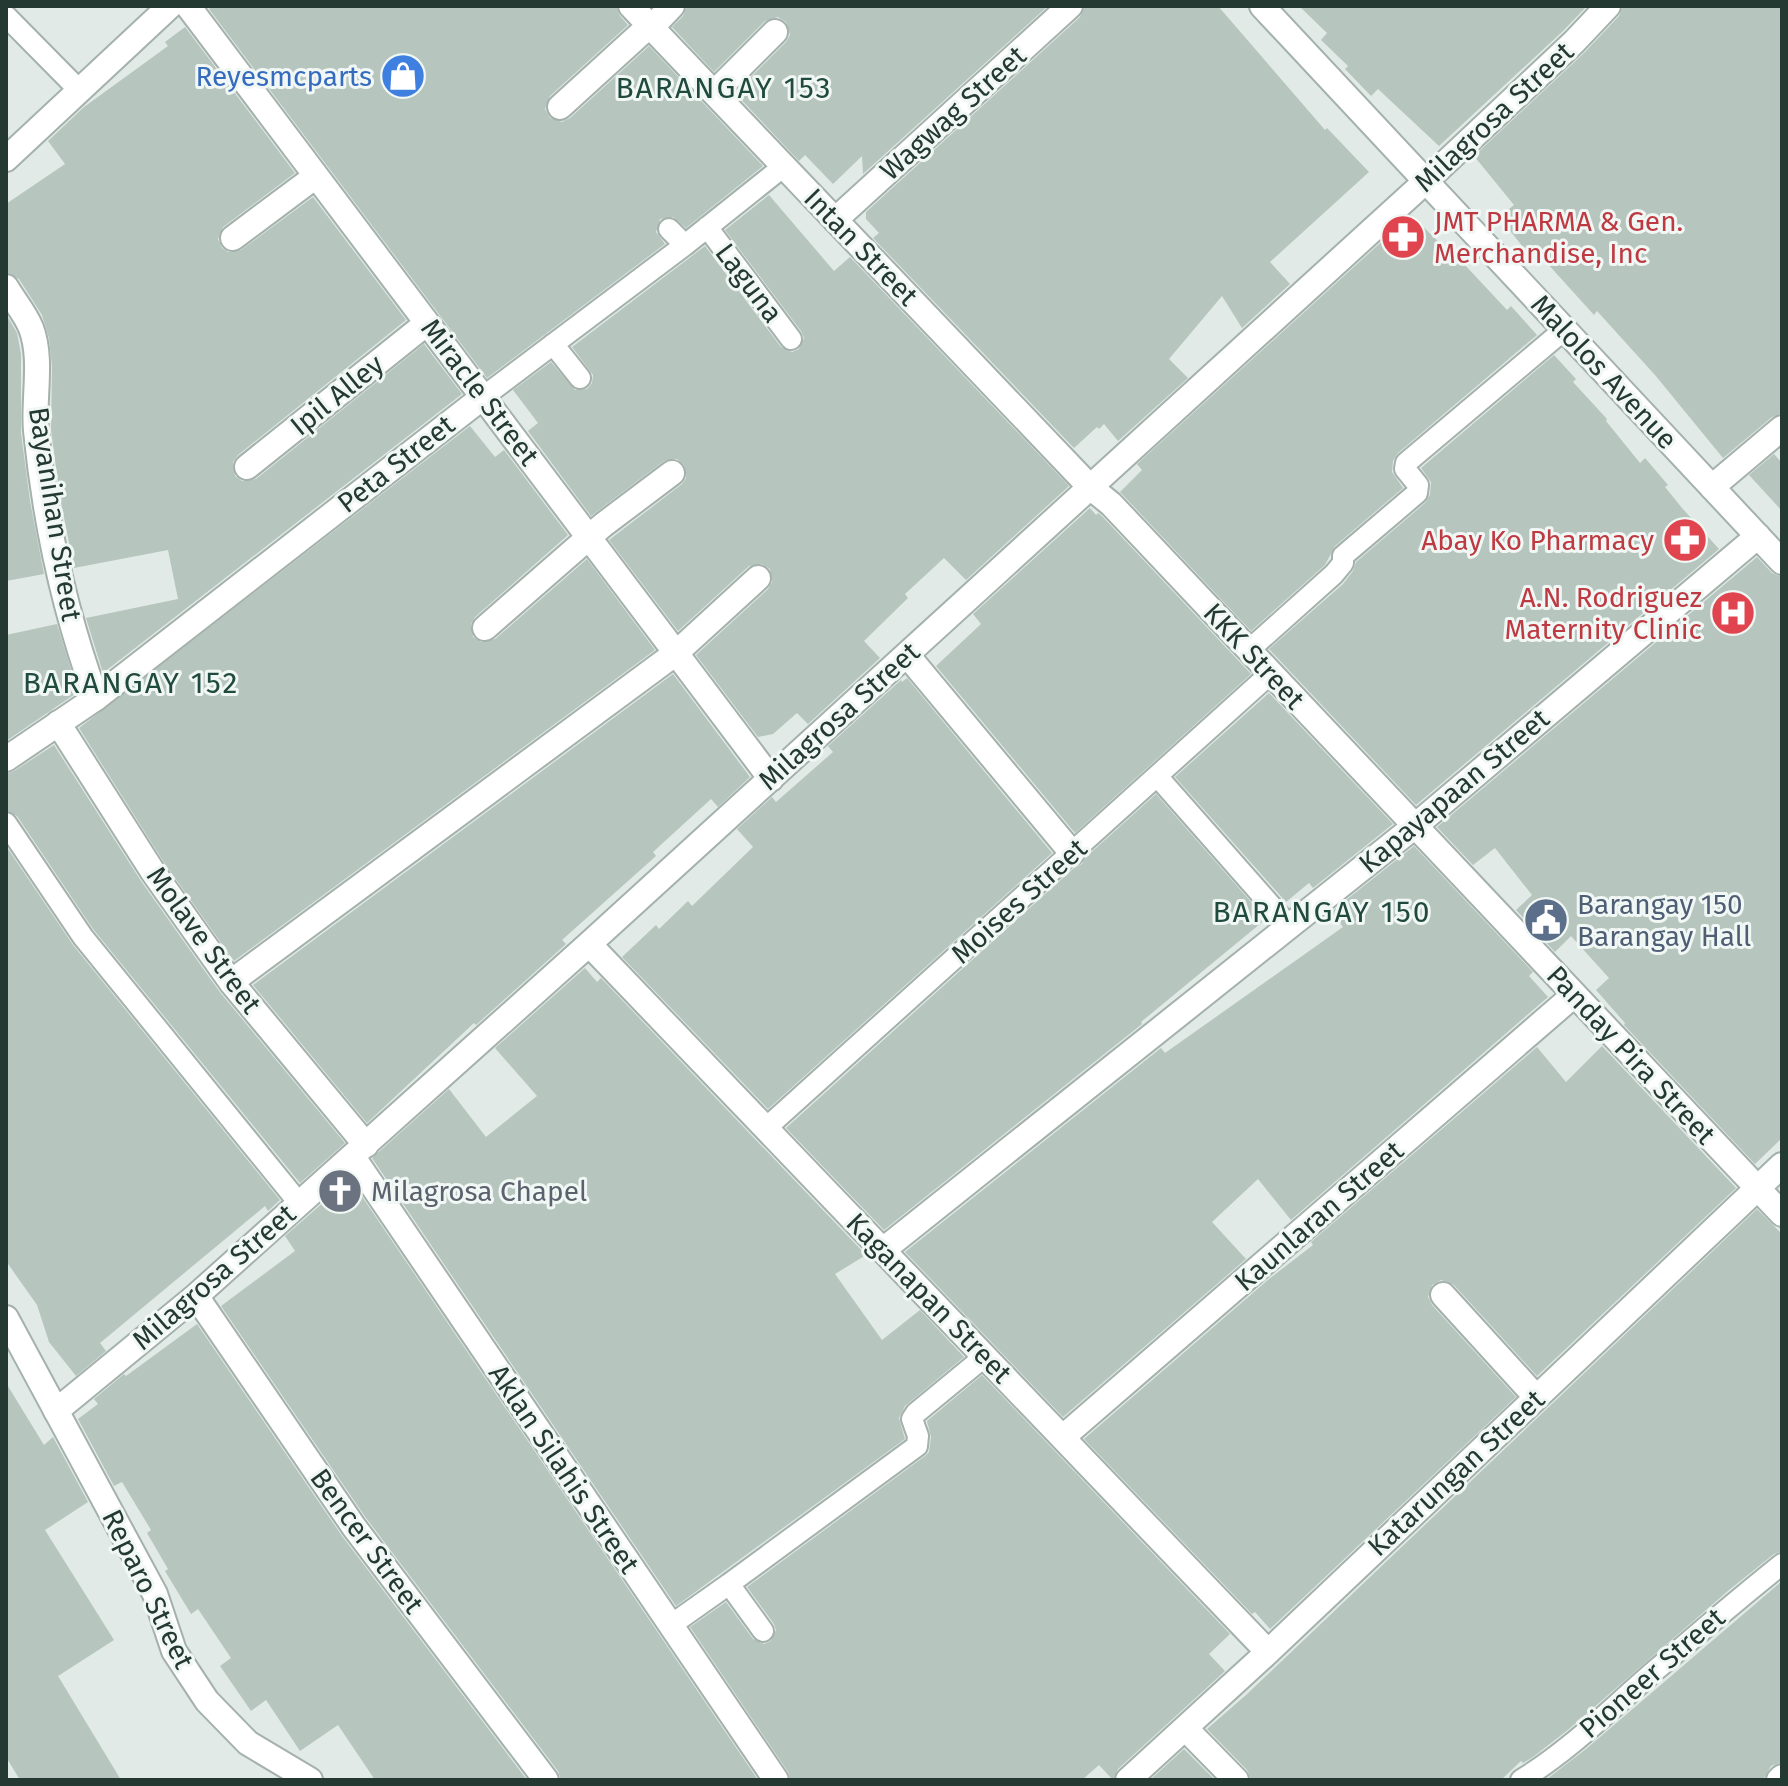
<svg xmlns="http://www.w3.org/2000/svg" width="1788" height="1786" viewBox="0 0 1788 1786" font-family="'Fira Sans',sans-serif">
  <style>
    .building { fill: #b6c5be }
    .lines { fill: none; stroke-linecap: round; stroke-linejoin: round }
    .service-casing { stroke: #a4b1ac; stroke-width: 24 }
    .pedestrian-casing { stroke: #a4b1ac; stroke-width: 28 }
    .minor-casing { stroke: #a4b1ac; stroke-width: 28 }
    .tertiary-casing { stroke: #a4b1ac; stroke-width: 28 }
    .service { stroke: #fff; stroke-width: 20 }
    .pedestrian { stroke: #fff; stroke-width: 24 }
    .minor { stroke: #fff; stroke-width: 24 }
    .tertiary { stroke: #fff; stroke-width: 24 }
    .labels { text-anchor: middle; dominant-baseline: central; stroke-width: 6; stroke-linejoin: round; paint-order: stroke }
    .shop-label { font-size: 28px; fill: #366cbe; stroke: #f1f7f4; text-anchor: end }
    .street-label { font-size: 28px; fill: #233932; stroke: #f1f7f4 }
    .health-label { font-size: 28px; fill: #be3a42; stroke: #f1f7f4; text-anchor: end }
    .service-label { font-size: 28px; fill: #4e5e75; stroke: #f1f7f4; text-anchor: start }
    .worship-label { font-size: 28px; fill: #5b616d; stroke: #f1f7f4; text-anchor: start }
    .neighbourhood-label { font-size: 30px; letter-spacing: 2px; fill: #204a3e; stroke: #f1f7f4 }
  </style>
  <rect width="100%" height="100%" fill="#e1eae6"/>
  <!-- building -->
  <path class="building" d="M213,6H616L620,16L628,25L550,96L545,109L550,118L562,122L570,118L649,46L763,166L686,228L673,217L660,219L656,232L665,244L487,378L209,9Z
    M687,6H1048L863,174L862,156L833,184L805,155L799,161L735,93L786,42L790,35L786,22L778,17L765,21L714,72L672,27L683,16Z
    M1085,6H1218L1325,130L1327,128L1369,172L1270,262L1290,284L1242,328L1222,296L1169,359L1188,378L1118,441L1104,424L1099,429L1097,427L1074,448L873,238L879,233L866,219V212L1080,17Z
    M1299,6H1587L1563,31L1439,146L1378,89L1371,96L1345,69L1348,66L1321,40L1327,33Z
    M1623,6H1782V413L1772,417L1723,458L1655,375L1597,311L1594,315L1537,252L1531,257L1499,217L1514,205L1474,156L1584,53L1619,16Z
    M185,27L295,173L223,227L218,239L222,248L228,252L241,250L313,197L406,320L238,455L233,462L235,476L242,481L256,479L424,344L462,394L103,673L86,618L178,599L168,550L74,568L60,497L51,430L52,366L49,338L42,315L19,279L6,272V204L65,164L48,141L84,107L168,46L165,42Z
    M769,195L834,271L850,257L1069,486L966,580L944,558L905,594L908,598L864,641L880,658L808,724L797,713L773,734L758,737L696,655L768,589L772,582L770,569L762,564L749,566L678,631L609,540L682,484L686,478L684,465L677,459L664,461L591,516L528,431L538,423L513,390L551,362L575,390L587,389L592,383L593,375L572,347L705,246L781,347L792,352L799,349L804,338L801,331L725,230Z
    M1411,215L1447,250L1449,248L1507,310L1511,306L1537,335L1398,453L1393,461L1392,472L1403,488L1335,546L1325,565L1251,631L1120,492L1142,470L1137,464Z
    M6,314L17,333L21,354V433L30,501L44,574L6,581Z
    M1554,355L1576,379L1573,382L1607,419L1606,421L1640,463L1645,458L1668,485L1665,487L1682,508L1719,549L1416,805L1269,649L1343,584L1353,571L1356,562L1425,503L1430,495L1431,482L1421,468Z
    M470,426L495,457L504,450L568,535L475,617L471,624L473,637L481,642L495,639L587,559L655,650L234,961L165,864L79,728Z
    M1774,454L1782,463V511L1749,475Z
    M1090,508L1096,515L1098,513L1101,515L1251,674L1075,833L936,666L981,624L973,614Z
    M1757,557L1772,573L1782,577V1138L1755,1164L1624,1025L1625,1023L1596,990L1609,978L1571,936L1555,952L1516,910L1532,895L1495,848L1473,865L1437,827Z
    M57,624L78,692L6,741V635Z
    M673,674L750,777L718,807L711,799L653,852L656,856L562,940L566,944L476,1025L474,1023L367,1123L253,985Z
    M907,678L1052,853L768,1109L622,957L656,925L659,929L688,901L692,906L753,847L737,829L772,797L776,802L833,752L828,746L901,680L902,682Z
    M1269,693L1393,824L1313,888L1309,883L1286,902L1175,777Z
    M54,745L141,881L219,991L345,1143L300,1183L93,929L17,816L6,810V774L14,771Z
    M1156,794L1266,919L1141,1022L1142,1024L884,1230L786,1128L1074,868L1082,864L1086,857Z
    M6,846L73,945L280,1200L268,1211L265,1206L100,1343L106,1351L76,1376L49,1342L37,1305L6,1261Z
    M1414,846L1533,972L1529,976L1548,997L1291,1220L1258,1179L1212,1222L1246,1259L1063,1417L905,1252L1161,1048L1165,1053L1343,927L1331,912Z
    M585,968L597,982L601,978L866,1255L835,1274L882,1340L920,1310L964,1357L905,1406L899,1418L905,1439L676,1606L372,1158L449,1089L486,1137L537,1096L495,1048Z
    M1602,1046L1736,1188L1537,1376L1454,1285L1441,1280L1432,1285L1428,1297L1432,1305L1516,1397L1270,1629L1255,1612L1252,1614L1084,1439L1269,1279L1313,1245L1311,1242L1537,1047L1566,1082Z
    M350,1179L758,1780H561L558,1771L366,1518L221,1306L295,1251L285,1236Z
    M1757,1209L1782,1234V1551L1774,1554L1729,1590L1569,1729L1533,1757L1523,1763L1521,1761L1501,1780H1251L1247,1770L1207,1729L1246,1695Z
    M197,1324L342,1536L527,1780H375L338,1725L300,1751L266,1700L251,1711L220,1666L231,1658L198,1609L191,1614L165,1571L168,1569L147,1533L151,1530L122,1482L114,1486L78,1419L98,1404L94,1399L124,1374L126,1376Z
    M982,1375L1230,1634L1209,1654L1225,1671L1118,1769L1113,1780L1099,1765L1082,1780H791L788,1772L690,1627L726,1602L753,1639L764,1644L771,1641L776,1630L774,1624L747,1587L925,1456L929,1452L931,1437L927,1421Z
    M6,1383L44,1445L53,1437L88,1502L45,1530L114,1640L58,1676L121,1780H20L6,1757Z
    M1782,1581V1762L1771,1766L1763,1780L1547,1779L1586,1749Z
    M1184,1749L1215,1780H1150Z"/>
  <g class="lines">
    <!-- service casing -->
    <g class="service-casing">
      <path id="service" d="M6,16L80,91
        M707,227L791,339
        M669,229L685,245
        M553,344L580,378
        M483,397L685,245L784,166
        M1249,650L1334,574L1343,563V556L1417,493L1418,485L1405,469L1406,463L1565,329
        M1157,776L1289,926
        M6,823L83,937L299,1203
        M766,1128L1270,674
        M729,1584L917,1446L918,1436L912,1419L916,1413L984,1357
        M671,1625L729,1584L763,1631
        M1521,1780C1574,1748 1617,1702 1664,1663C1703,1629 1742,1596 1782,1564"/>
    </g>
    <!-- pedestrian casing -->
    <g class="pedestrian-casing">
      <path id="pedestrian" d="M6,287C14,301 25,313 31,328C43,359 33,399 36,431C45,522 65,613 96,698"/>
    </g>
    <!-- minor casing -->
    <g class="minor-casing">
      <path id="minor" d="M188,6L771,779
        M631,6L1090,487L1111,504L1782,1214
        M651,28L672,6
        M714,93L775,32
        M560,107L649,26
        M6,159L170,6
        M835,220L1070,6
        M233,238L316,176
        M247,467L427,323
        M1712,487L1782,428
        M485,628L603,525L672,473
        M907,655L1072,853
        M58,723L153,872L231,982L366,1145
        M6,759L96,698L483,397
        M589,944L1268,1652
        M231,982L676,653L758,578
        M353,1157L776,1780
        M883,1250L1415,826L1758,536
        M1443,1295L1536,1397
        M196,1296L354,1527L546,1780
        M56,1411L196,1296L589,944L1426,181L1574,42L1608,6
        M1063,1437L1574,995
        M1186,1729L1236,1780
        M1128,1780L1268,1652L1782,1165
        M1779,1780L1782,1777"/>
    </g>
    <!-- tertiary casing -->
    <g class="tertiary-casing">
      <path id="tertiary" d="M1262,6L1782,562
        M6,1318L155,1594L174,1651L207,1701L248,1743L310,1780"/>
    </g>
    <!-- service -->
    <use href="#service" class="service"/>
    <!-- pedestrian -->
    <use href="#pedestrian" class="pedestrian"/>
    <!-- minor -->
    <use href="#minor" class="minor"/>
    <!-- tertiary -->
    <use href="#tertiary" class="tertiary"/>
  </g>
  <!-- icons -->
  <defs>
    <g id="shop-disc" transform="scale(2.3)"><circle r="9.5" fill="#3f7fe0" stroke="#f1f7f4"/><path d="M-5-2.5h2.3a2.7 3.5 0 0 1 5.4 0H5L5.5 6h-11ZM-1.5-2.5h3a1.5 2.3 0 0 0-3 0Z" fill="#fff"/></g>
    <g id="pharmacy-disc" transform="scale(2.3)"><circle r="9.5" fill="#e0444e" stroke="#f1f7f4"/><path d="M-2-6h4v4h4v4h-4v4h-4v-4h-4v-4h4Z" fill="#fff"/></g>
    <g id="hospital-disc" transform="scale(2.3)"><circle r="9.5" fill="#e0444e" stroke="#f1f7f4"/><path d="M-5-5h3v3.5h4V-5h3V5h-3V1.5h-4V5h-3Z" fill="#fff"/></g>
    <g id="civic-disc" transform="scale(2.3)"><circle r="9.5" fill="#5c6f8a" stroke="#f1f7f4"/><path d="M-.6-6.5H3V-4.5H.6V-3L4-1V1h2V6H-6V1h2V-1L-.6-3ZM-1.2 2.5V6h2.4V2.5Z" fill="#fff"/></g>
    <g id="church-disc" transform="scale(2.3)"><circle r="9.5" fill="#6b7280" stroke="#f1f7f4"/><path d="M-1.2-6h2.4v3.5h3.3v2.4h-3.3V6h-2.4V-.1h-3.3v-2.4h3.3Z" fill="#fff"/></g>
  </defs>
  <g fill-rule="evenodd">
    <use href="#shop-disc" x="403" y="76"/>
    <use href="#pharmacy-disc" x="1403" y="237"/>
    <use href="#pharmacy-disc" x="1685" y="540"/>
    <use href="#hospital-disc" x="1733" y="613"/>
    <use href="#civic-disc" x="1546" y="920"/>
    <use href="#church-disc" x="340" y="1191"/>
  </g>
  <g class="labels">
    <!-- shop labels -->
    <g class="shop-label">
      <text x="372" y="76">Reyesmcparts</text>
    </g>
    <!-- street labels -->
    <g class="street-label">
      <text transform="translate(953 113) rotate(-42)">Wagwag Street</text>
      <text transform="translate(1494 117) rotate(-43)">Milagrosa Street</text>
      <text transform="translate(861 247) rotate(46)">Intan Street</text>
      <text transform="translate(749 283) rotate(53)">Laguna</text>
      <text transform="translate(1604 372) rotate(47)">Malolos Avenue</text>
      <text transform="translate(480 392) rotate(53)">Miracle Street</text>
      <text transform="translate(337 395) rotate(-39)">Ipil Alley</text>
      <text transform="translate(396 464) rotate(-38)">Peta Street</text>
      <text transform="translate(55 514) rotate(81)">Bayanihan Street</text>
      <text transform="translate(1254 656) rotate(47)">KKK Street</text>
      <text transform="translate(839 716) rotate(-42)">Milagrosa Street</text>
      <text transform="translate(1454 791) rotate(-40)">Kapayapaan Street</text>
      <text transform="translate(1019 901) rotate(-42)">Moises Street</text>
      <text transform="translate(204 940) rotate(54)">Molave Street</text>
      <text transform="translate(1631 1055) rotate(47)">Panday Pira Street</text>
      <text transform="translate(1319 1216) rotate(-41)">Kaunlaran Street</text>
      <text transform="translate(214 1277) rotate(-41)">Milagrosa Street</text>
      <text transform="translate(929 1298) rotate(46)">Kaganapan Street</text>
      <text transform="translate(564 1469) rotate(56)">Aklan Silahis Street</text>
      <text transform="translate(1456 1473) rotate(-43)">Katarungan Street</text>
      <text transform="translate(367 1541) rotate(54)">Bencer Street</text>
      <text transform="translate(148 1589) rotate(64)">Reparo Street</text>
      <text transform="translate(1652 1673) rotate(-41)">Pioneer Street</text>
    </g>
    <!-- health labels -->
    <g class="health-label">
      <text x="1434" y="221" text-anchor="start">JMT PHARMA &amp; Gen.<tspan x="1434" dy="32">Merchandise, Inc</tspan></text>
      <text x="1654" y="540">Abay Ko Pharmacy</text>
      <text x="1702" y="597">A.N. Rodriguez<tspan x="1702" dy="32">Maternity Clinic</tspan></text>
    </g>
    <!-- service labels -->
    <g class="service-label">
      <text x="1577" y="904">Barangay 150<tspan x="1577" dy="32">Barangay Hall</tspan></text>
    </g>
    <!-- worship labels -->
    <g class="worship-label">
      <text x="371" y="1191">Milagrosa Chapel</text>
    </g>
    <!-- neighbourhood labels -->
    <g class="neighbourhood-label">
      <text x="724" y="88">BARANGAY 153</text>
      <text x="131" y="683">BARANGAY 152</text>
      <text x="1322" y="912">BARANGAY 150</text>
    </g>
  </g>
  <!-- border -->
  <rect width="1788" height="1786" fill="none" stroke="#233932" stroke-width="16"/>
</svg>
